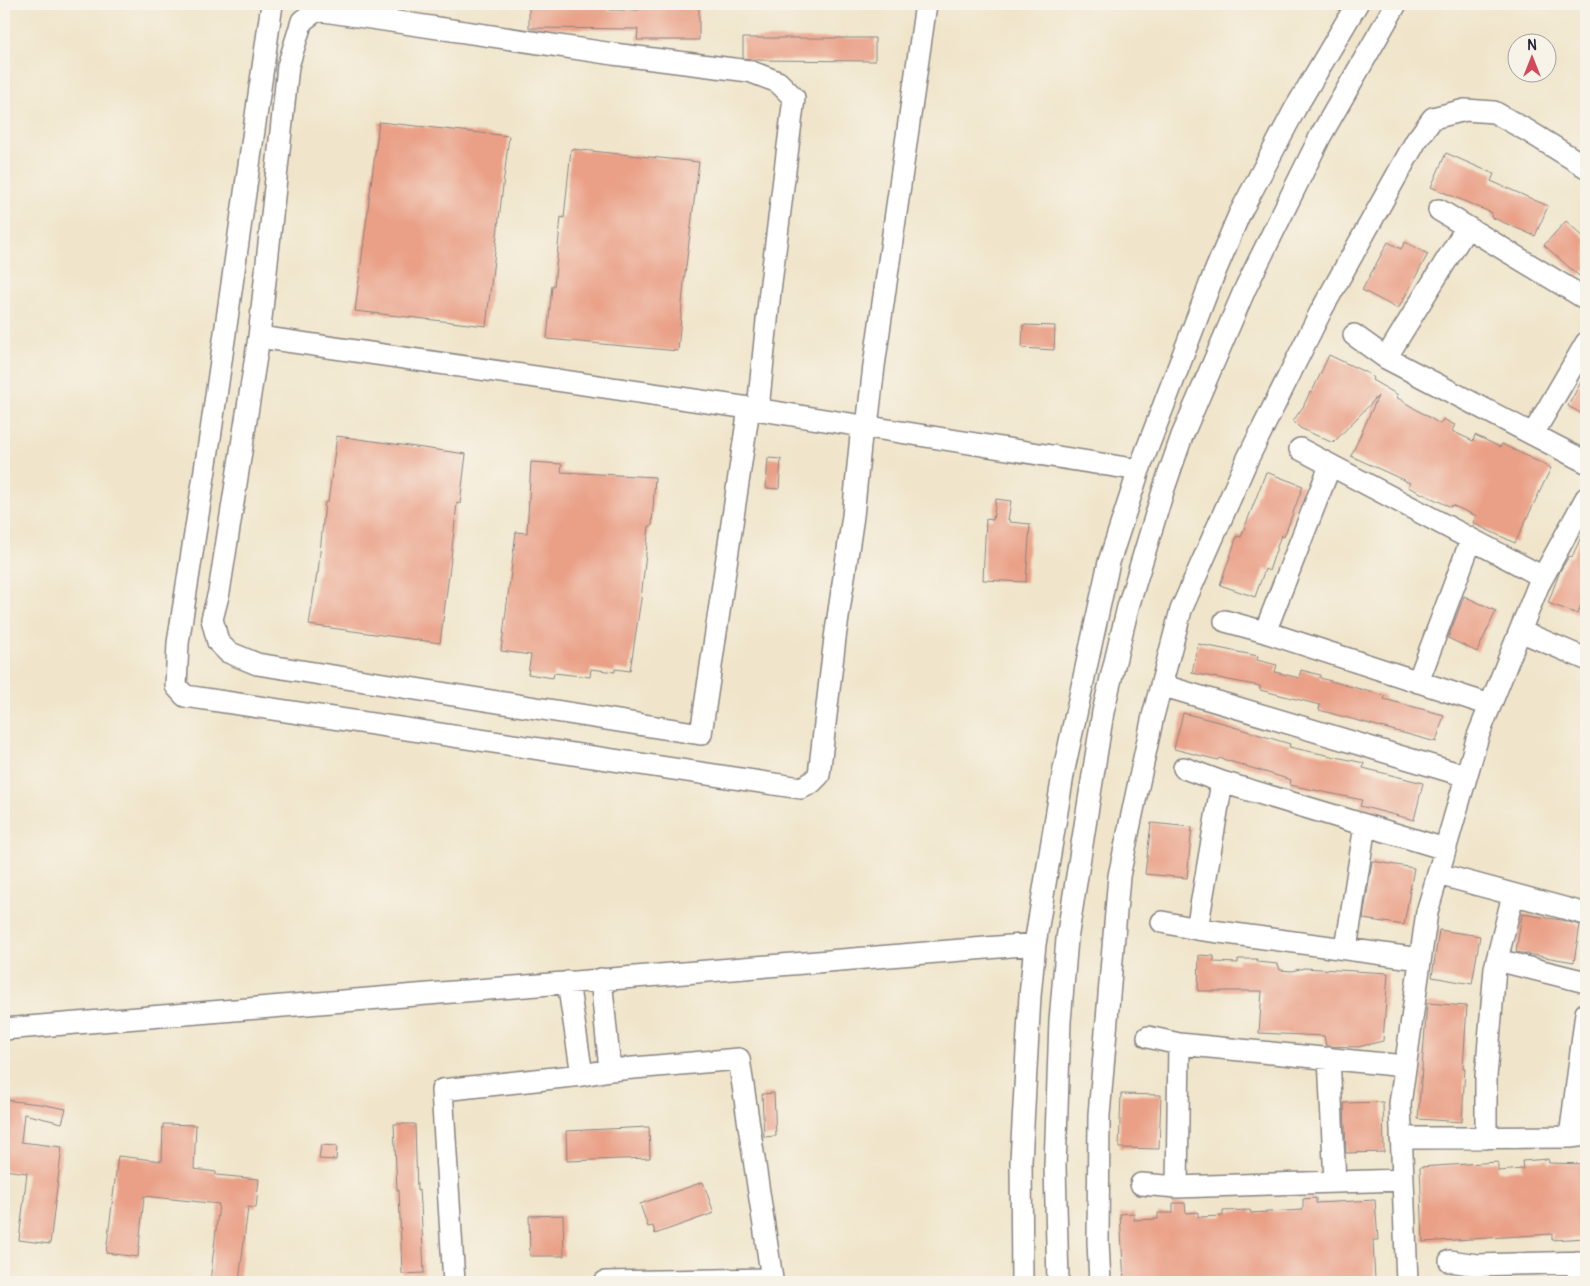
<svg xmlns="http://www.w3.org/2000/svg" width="1590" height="1286" viewBox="0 0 1590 1286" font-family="Pangolin,sans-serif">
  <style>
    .building { fill: #eaa087 }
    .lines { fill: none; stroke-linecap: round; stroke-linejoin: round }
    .minor-casing { stroke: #898482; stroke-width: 24 }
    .minor { stroke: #fff; stroke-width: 21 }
  </style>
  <rect width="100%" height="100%" fill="#f7f3e8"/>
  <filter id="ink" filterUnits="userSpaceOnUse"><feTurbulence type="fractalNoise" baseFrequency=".02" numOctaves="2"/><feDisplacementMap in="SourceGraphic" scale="10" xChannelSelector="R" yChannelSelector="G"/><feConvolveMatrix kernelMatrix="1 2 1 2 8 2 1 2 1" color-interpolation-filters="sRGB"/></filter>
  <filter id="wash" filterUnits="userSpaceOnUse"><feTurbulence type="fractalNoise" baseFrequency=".0096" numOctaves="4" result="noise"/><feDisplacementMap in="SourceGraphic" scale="20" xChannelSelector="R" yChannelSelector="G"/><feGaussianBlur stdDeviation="1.12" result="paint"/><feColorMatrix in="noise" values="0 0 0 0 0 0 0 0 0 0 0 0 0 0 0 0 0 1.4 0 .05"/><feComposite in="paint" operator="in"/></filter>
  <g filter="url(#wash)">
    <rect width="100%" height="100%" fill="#f0e5ca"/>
    <g id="blocks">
      <!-- building -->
      <path class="building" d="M529,4H607L609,10H639L637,4H699V40H637L638,29L529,28Z
        M743,38H875V61L756,60L743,58Z
        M379,122L509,136L486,326L355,311Z
        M571,149L699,162L684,282L678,351L547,339L552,286H554L561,217L564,218Z
        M1446,153L1494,174L1491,181L1548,206L1535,236L1491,217L1492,213L1431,187Z
        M1566,221L1586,239V268L1579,276L1544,245Z
        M1388,242L1401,249L1405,242L1428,254L1398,309L1362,290Z
        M1023,325L1055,326L1054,350L1022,348Z
        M1329,355L1369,374L1373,378L1372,380L1398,395L1396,397L1440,424L1443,419L1455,425L1452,431L1473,441L1475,435L1500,447L1502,444L1551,468L1515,543L1473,523L1476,516L1452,505L1451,507L1408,487L1410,483L1351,456L1378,396L1333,443L1300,428L1293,421L1303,407L1310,392H1312Z
        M1586,373V416L1568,406Z
        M337,436L466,454L460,504L457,503L450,567L440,643L309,625L317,573H318L325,502H328Z
        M768,458L781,459L779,489L766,488Z
        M531,462L562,464L561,472L655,477L652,526H649L641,599L630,671L615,669V672L591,669L590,677L554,673L553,678L528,674L531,655L501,651L516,532L527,533Z
        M1266,472L1303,486L1284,537L1281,535L1269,571L1265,569L1255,597L1220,585L1237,536L1241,537Z
        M996,499L1011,501L1008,520H1010V522L1030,524L1026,582L983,580L986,519L993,520Z
        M1586,526V590L1578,614L1548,603L1560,571L1569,556L1572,557Z
        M1464,596L1496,611L1477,652L1448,638Z
        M1198,644L1258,656L1257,660L1277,665L1275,672L1299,678L1301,670L1320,675V678L1385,696L1384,699L1444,715L1436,742L1319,710L1320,705L1260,690V686L1192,673Z
        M1183,713L1227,724V725L1290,744L1289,747L1364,763L1363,768L1423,783L1414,820L1360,806L1362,800L1290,785L1291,780L1219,758L1218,760L1174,749Z
        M1151,823L1192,827L1187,878L1145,874Z
        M1372,861L1414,868L1404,925L1363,919Z
        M1522,914L1561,920L1580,925L1574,962L1516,952Z
        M1439,930L1480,936L1472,984L1432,977Z
        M1199,955L1214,956V962L1238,963V959H1257V962L1278,964L1280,970L1292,971L1304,968L1388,973L1383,1041L1358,1047L1326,1046L1324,1036L1259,1033L1262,991H1198Z
        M1427,1003L1467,1006L1463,1068H1465L1462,1122L1418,1119Z
        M774,1093L776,1136L764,1137L762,1094Z
        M1121,1094L1161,1095L1159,1149L1119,1148Z
        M4,1100L40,1104L66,1109L62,1123L24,1114L21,1142L62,1147L50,1244L19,1240L27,1173L4,1170Z
        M1383,1102L1384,1152L1346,1153L1344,1103Z
        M163,1124L196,1125L194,1169L216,1172V1175L259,1179L256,1208L248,1207L239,1282H210L219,1204L144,1196L138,1257L106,1253L118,1156L162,1161Z
        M394,1124H415L417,1191L419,1190L420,1205H421L424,1273L402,1274L399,1190H397Z
        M649,1127L650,1158L567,1161L566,1131Z
        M321,1145L337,1146L336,1160L319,1159Z
        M1548,1159L1549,1163L1586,1164V1238L1552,1240V1234L1423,1242L1420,1167L1498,1162V1171L1523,1169L1522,1161Z
        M703,1182L714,1213L655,1234L653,1226L648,1227L640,1204Z
        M1316,1198V1203L1375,1200L1378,1240H1373L1375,1281L1341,1282H1124L1120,1214L1134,1213V1220L1158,1219V1213H1173V1203H1185L1186,1213L1198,1212V1217L1223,1216V1211L1250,1210L1251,1213L1303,1210V1199Z
        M563,1215L564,1256H530L529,1216Z"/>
    </g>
  </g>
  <g filter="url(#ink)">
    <use href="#blocks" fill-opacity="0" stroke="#898482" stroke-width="1"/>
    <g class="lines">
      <!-- minor casing -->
      <g class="minor-casing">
        <path id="minor" d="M272,4L211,431L178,643L176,686L185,696L801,788L811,783L819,775L835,638L853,516L862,426
          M1439,210L1586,299
          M1354,335L1386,358L1586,462
          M259,337L749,408L1139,470
          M1386,358L1467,227
          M749,408L701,734L257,664L228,652L218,642L212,619L219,592L259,337L288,66L302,21L317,10L613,54L749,71L778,82L794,98L770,291L758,409
          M867,427L874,366L926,4
          M1533,434L1586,343
          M1300,449L1543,577
          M1330,466L1265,632L1490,705
          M1225,621L1265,632
          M1520,631L1586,659
          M1418,682L1471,540
          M1161,685L1466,776
          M1184,768L1222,782L1445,849
          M1438,874L1586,914
          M1162,922L1197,929L1420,959
          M1197,929L1222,782
          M1346,949L1365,825
          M1497,960L1586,982
          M601,979L610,1070
          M568,982L582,1075
          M4,1029L1035,944
          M1148,1037L1179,1044L1405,1066
          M1329,1058L1335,1182
          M1570,1137L1586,1013
          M1401,1138L1570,1137L1586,1135
          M1486,1138V1077L1495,968L1513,895
          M1141,1184L1177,1187L1402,1180
          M1177,1187L1179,1044
          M1450,1261L1477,1265
          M1577,1262L1579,1282
          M454,1282L442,1090L582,1075L610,1070L739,1059L772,1279L605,1282
          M1022,1282L1021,1161L1030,996L1035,944L1064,769L1109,562L1139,470L1212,279L1239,215L1295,109L1357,4
          M1058,1282L1055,1166L1060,1021L1067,939L1103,712L1128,607L1164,488L1182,436L1245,289L1321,135L1396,4
          M1100,1282L1098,1242L1099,1115L1119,876L1153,716L1181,610L1248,458L1321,311L1416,141L1433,118L1465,110L1494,112L1528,131L1586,167
          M1407,1282L1400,1104L1427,912L1478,736L1538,586L1586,498
          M1479,1282L1477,1265L1586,1262"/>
      </g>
      <!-- minor -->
      <use href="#minor" class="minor"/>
    </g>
  </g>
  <!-- margin -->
  <rect width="1590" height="1286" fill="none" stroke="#f7f3e8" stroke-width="20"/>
  <!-- north arrow -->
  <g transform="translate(1532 58)"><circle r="24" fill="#f7f3e8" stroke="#a29fa3"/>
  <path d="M0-4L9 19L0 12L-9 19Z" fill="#d1495b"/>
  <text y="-8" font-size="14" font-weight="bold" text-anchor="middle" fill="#22223b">N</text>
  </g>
</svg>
